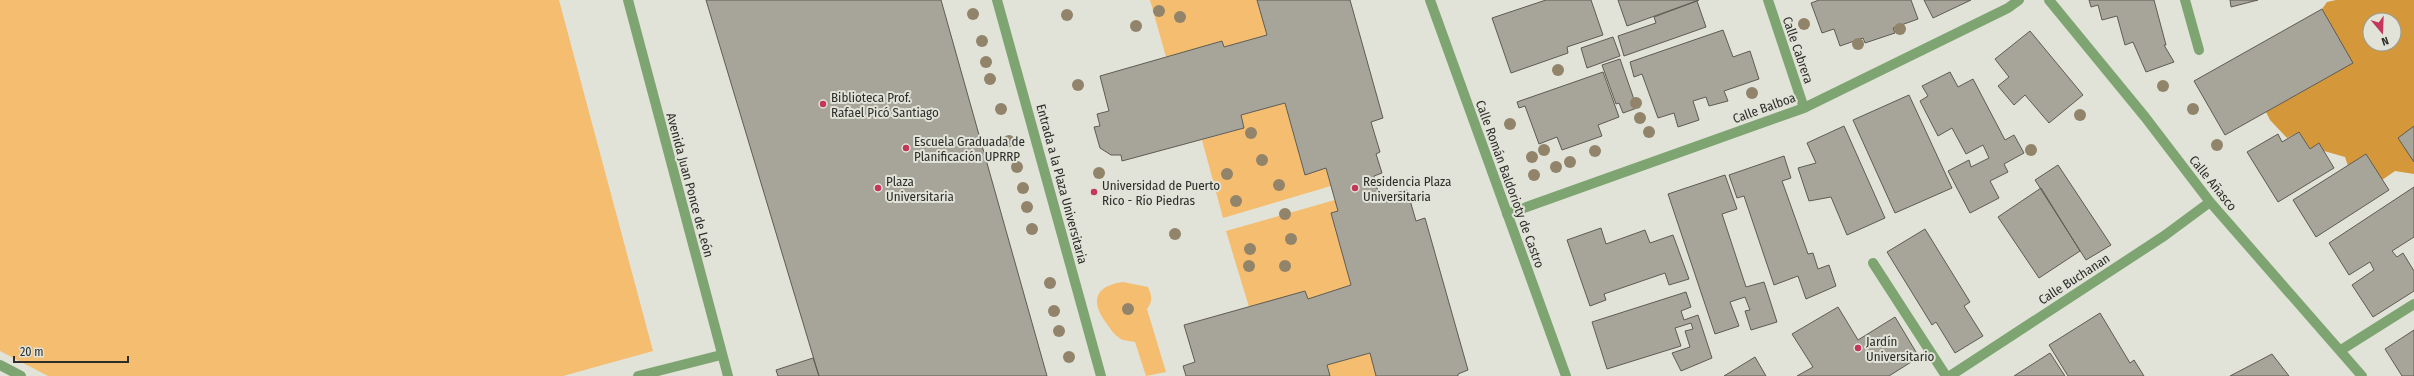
<svg xmlns="http://www.w3.org/2000/svg" width="2414" height="376" viewBox="0 0 2414 376" font-family="'Fira Sans Condensed',sans-serif">
  <style>
    .green { fill: #f4bd70 }
    .forest { fill: #d4973a; fill-rule: evenodd }
    .building { fill: #a7a49a; stroke: #5e5c53 }
    .lines { fill: none; stroke-linecap: round; stroke-linejoin: round }
    .service { stroke: #7ea571; stroke-width: 10 }
    .minor { stroke: #7ea571; stroke-width: 10 }
    .tertiary { stroke: #7ea571; stroke-width: 10 }
    .tree { fill: #91846a }
    .poi-dot { fill: #c5365b; stroke: #e1e3d8; stroke-width: 1.5 }
    .labels { text-anchor: middle; dominant-baseline: central; stroke-width: 4; stroke-linejoin: round; paint-order: stroke }
    .street-label { font-size: 13px; fill: #2d2e2a; stroke: #e1e3d8 }
    .poi-label { font-size: 13px; fill: #2d2e2a; stroke: #e1e3d8; text-anchor: start }
  </style>
  <rect width="100%" height="100%" fill="#e1e3d8"/>
  <!-- green -->
  <path class="green" d="M0,0H559L653,351L563,376H48L0,351Z
    M1150,0H1257L1267,35L1224,47L1222,41L1166,57Z
    M1285,103L1305,175L1326,168L1331,186L1223,218L1202,140L1244,128L1241,115Z
    M1335,200L1338,211L1331,213L1351,285L1308,299L1305,291L1249,307L1226,231Z
    M1123,282L1148,287C1152,296 1153,301 1147,309L1166,372L1146,376L1135,342C1131,341 1126,341 1123,340C1116,337 1111,330 1107,324C1090,302 1094,286 1123,282Z
    M1370,353L1376,376H1330L1327,365Z"/>
  <!-- forest -->
  <path class="forest" d="M2336,0H2414V174L2395,171L2382,180L2366,154L2348,166L2345,157L2324,151L2319,143L2310,149L2299,132L2287,138L2270,120L2266,112L2352,63L2322,9L2327,2ZM2370,20H2394V44H2370Z"/>
  <!-- building -->
  <path class="building" d="M706,0H941L1047,376H819Z
    M1257,0H1350L1383,118L1371,122L1380,152L1376,154L1382,173L1374,176L1375,182L1380,197L1407,190L1416,221L1425,218L1468,370L1458,374V376H1376L1370,353L1327,365L1330,376H1186L1183,366L1195,362L1184,325L1305,291L1308,299L1351,285L1331,213L1338,211L1326,168L1305,175L1285,103L1241,115L1244,128L1122,161L1121,155H1111L1100,148L1094,127L1100,126L1097,114L1109,111L1100,76L1222,41L1224,47L1267,35Z
    M1546,0H1591L1603,35L1567,47L1568,53L1511,73L1492,18Z
    M1618,0H1699L1627,26Z
    M1819,0H1911L1918,19L1893,28L1895,33L1865,43L1863,38L1840,46L1834,29L1822,33L1811,3Z
    M1924,0H1971L1933,18Z
    M2089,0H2154L2166,45H2164L2174,62L2146,72L2133,42L2125,45L2117,16L2102,20L2098,5L2091,7Z
    M2230,0H2258L2231,7Z
    M1697,1L1706,27L1624,56L1618,36L1656,23L1654,17Z
    M2322,9L2353,63L2225,135L2194,81Z
    M1723,30L1733,57L1750,51L1759,79L1724,91L1728,101L1709,106L1706,97L1693,101L1699,120L1678,127L1674,113L1658,118L1642,74L1634,77L1630,62Z
    M2030,31L2083,95L2049,123L2025,95L2014,105L1998,86L2009,77L1995,59Z
    M1613,37L1620,56L1587,68L1581,48Z
    M1620,59L1637,108L1623,113L1619,103L1616,104L1602,65Z
    M1603,72L1619,117L1598,125L1602,136L1562,150L1557,137L1539,144L1525,106L1519,108L1517,102Z
    M1950,72L1958,87L1973,79L2005,140L2014,135L2024,153L2004,164L2008,172L1990,181L1999,198L1970,213L1948,171L1969,160L1971,167L1989,158L1983,145L1966,154L1952,128L1938,136L1920,101L1928,96L1922,86Z
    M1909,95L1952,188L1895,213L1853,120Z
    M1844,126L1885,218L1847,235L1831,197L1809,201L1798,168L1816,163L1807,143Z
    M2414,126V162L2398,138Z
    M2299,132L2310,149L2319,143L2334,168L2278,202L2247,152L2278,134L2282,142Z
    M2366,154L2389,190L2316,237L2293,200Z
    M1784,156L1791,178L1782,181L1808,254L1813,253L1818,269L1829,265L1836,286L1806,299L1798,276L1774,285L1744,196L1737,198L1729,175Z
    M2058,165L2111,245L2086,260L2035,180Z
    M1725,175L1737,209L1722,214L1746,287L1764,282L1777,322L1751,330L1745,311L1750,310L1745,297L1730,302L1739,326L1715,334L1668,194Z
    M2414,187V237L2392,251L2397,257L2403,253L2414,271V291L2373,317L2352,285L2374,270L2370,262L2349,275L2329,243Z
    M2041,188L2080,251L2039,278L1998,217Z
    M1601,228L1606,244L1645,230L1650,243L1673,235L1689,279L1669,285L1665,273L1604,294L1606,300L1590,306L1567,240Z
    M1925,229L1970,302L1964,306L1983,336L1955,353L1936,322L1932,325L1887,252Z
    M1686,292L1691,307L1681,311L1684,320L1698,315L1712,358L1681,371L1672,353L1690,347L1685,331L1693,329L1691,323L1675,328L1681,346L1607,369L1592,322Z
    M1838,307L1858,340L1895,317L1919,357L1889,376H1797L1813,367L1792,334Z
    M2100,313L2130,363L2134,360L2144,376H2068L2049,345Z
    M2414,330V376H2402L2385,349Z
    M2050,353L2065,376H2014Z
    M2272,354L2289,376H2230Z
    M1755,357L1766,376H1724Z
    M813,358L819,376H778L776,370Z"/>
  <g class="lines">
    <!-- service -->
    <path class="service" d="M1873,263L1946,376"/>
    <!-- minor -->
    <path class="minor" d="M997,0L1101,376
      M1430,0L1566,376
      M1768,0L1804,108
      M2049,0L2145,117L2210,202L2362,376
      M2185,0L2199,50
      M1507,214L1804,108L2008,8L2019,0
      M2341,350L2414,304
      M0,365L21,376
      M638,376L721,355
      M1950,376L2164,236L2210,202"/>
    <!-- tertiary -->
    <path class="tertiary" d="M628,0L728,376"/>
  </g>
  <!-- trees -->
  <g class="tree">
    <circle cx="1159" cy="11" r="6"/>
    <circle cx="973" cy="14" r="6"/>
    <circle cx="1067" cy="15" r="6"/>
    <circle cx="1180" cy="17" r="6"/>
    <circle cx="1804" cy="24" r="6"/>
    <circle cx="1136" cy="26" r="6"/>
    <circle cx="1900" cy="29" r="6"/>
    <circle cx="982" cy="41" r="6"/>
    <circle cx="1858" cy="44" r="6"/>
    <circle cx="986" cy="62" r="6"/>
    <circle cx="1558" cy="70" r="6"/>
    <circle cx="990" cy="79" r="6"/>
    <circle cx="1078" cy="85" r="6"/>
    <circle cx="2163" cy="86" r="6"/>
    <circle cx="1752" cy="93" r="6"/>
    <circle cx="1636" cy="103" r="6"/>
    <circle cx="1001" cy="109" r="6"/>
    <circle cx="2193" cy="109" r="6"/>
    <circle cx="2080" cy="115" r="6"/>
    <circle cx="1640" cy="118" r="6"/>
    <circle cx="1510" cy="124" r="6"/>
    <circle cx="1649" cy="132" r="6"/>
    <circle cx="1251" cy="133" r="6"/>
    <circle cx="1009" cy="141" r="6"/>
    <circle cx="2217" cy="145" r="6"/>
    <circle cx="1544" cy="150" r="6"/>
    <circle cx="2031" cy="150" r="6"/>
    <circle cx="1595" cy="151" r="6"/>
    <circle cx="1532" cy="157" r="6"/>
    <circle cx="1262" cy="160" r="6"/>
    <circle cx="1570" cy="162" r="6"/>
    <circle cx="1017" cy="167" r="6"/>
    <circle cx="1556" cy="167" r="6"/>
    <circle cx="1099" cy="173" r="6"/>
    <circle cx="1227" cy="174" r="6"/>
    <circle cx="1534" cy="175" r="6"/>
    <circle cx="1279" cy="185" r="6"/>
    <circle cx="1023" cy="188" r="6"/>
    <circle cx="1236" cy="201" r="6"/>
    <circle cx="1027" cy="207" r="6"/>
    <circle cx="1285" cy="214" r="6"/>
    <circle cx="1032" cy="229" r="6"/>
    <circle cx="1175" cy="234" r="6"/>
    <circle cx="1291" cy="239" r="6"/>
    <circle cx="1250" cy="249" r="6"/>
    <circle cx="1249" cy="266" r="6"/>
    <circle cx="1285" cy="266" r="6"/>
    <circle cx="1050" cy="283" r="6"/>
    <circle cx="1128" cy="309" r="6"/>
    <circle cx="1054" cy="311" r="6"/>
    <circle cx="1059" cy="331" r="6"/>
    <circle cx="1069" cy="357" r="6"/>
  </g>
  <!-- markers -->
  <g class="poi-dot">
    <circle cx="823" cy="104" r="4"/>
    <circle cx="906" cy="148" r="4"/>
    <circle cx="878" cy="188" r="4"/>
    <circle cx="1355" cy="188" r="4"/>
    <circle cx="1094" cy="192" r="4"/>
    <circle cx="1858" cy="348" r="4"/>
  </g>
  <g class="labels">
    <!-- street labels -->
    <g class="street-label">
      <text transform="translate(1798 50) rotate(71)">Calle Cabrera</text>
      <text transform="translate(1764 108) rotate(-20)">Calle Balboa</text>
      <text transform="translate(2213 183) rotate(51)">Calle Añasco</text>
      <text transform="translate(1062 184) rotate(75)">Entrada a la Plaza Universitaria</text>
      <text transform="translate(1510 184) rotate(70)">Calle Román Baldorioty de Castro</text>
      <text transform="translate(690 185) rotate(75)">Avenida Juan Ponce de León</text>
      <text transform="translate(2074 279) rotate(-33)">Calle Buchanan</text>
    </g>
    <!-- poi labels -->
    <g class="poi-label">
      <text x="831" y="97">Biblioteca Prof.<tspan x="831" dy="15">Rafael Picó Santiago</tspan></text>
      <text x="914" y="141">Escuela Graduada de<tspan x="914" dy="15">Planificación UPRRP</tspan></text>
      <text x="886" y="181">Plaza<tspan x="886" dy="15">Universitaria</tspan></text>
      <text x="1363" y="181">Residencia Plaza<tspan x="1363" dy="15">Universitaria</tspan></text>
      <text x="1102" y="185">Universidad de Puerto<tspan x="1102" dy="15">Rico - Río Piedras</tspan></text>
      <text x="1866" y="341">Jardín<tspan x="1866" dy="15">Universitario</tspan></text>
    </g>
  </g>
  <!-- north arrow -->
  <g transform="translate(2382 32) rotate(161)"><circle r="19" fill="#e1e3d8" stroke="#999b92"/>
  <path d="M0-3L7 15L0 10L-7 15Z" fill="#c5365b"/>
  <text y="-6" font-size="11" font-weight="bold" text-anchor="middle" fill="#2d2e2a">N</text>
  </g>
  <!-- scale -->
  <path d="M14 356v6h114v-6" fill="none" stroke="#2d2e2a" stroke-width="2"/>
  <text x="20" y="356" font-size="12" fill="#2d2e2a" stroke="#e1e3d8" stroke-width="3" paint-order="stroke">20 m</text>
</svg>
